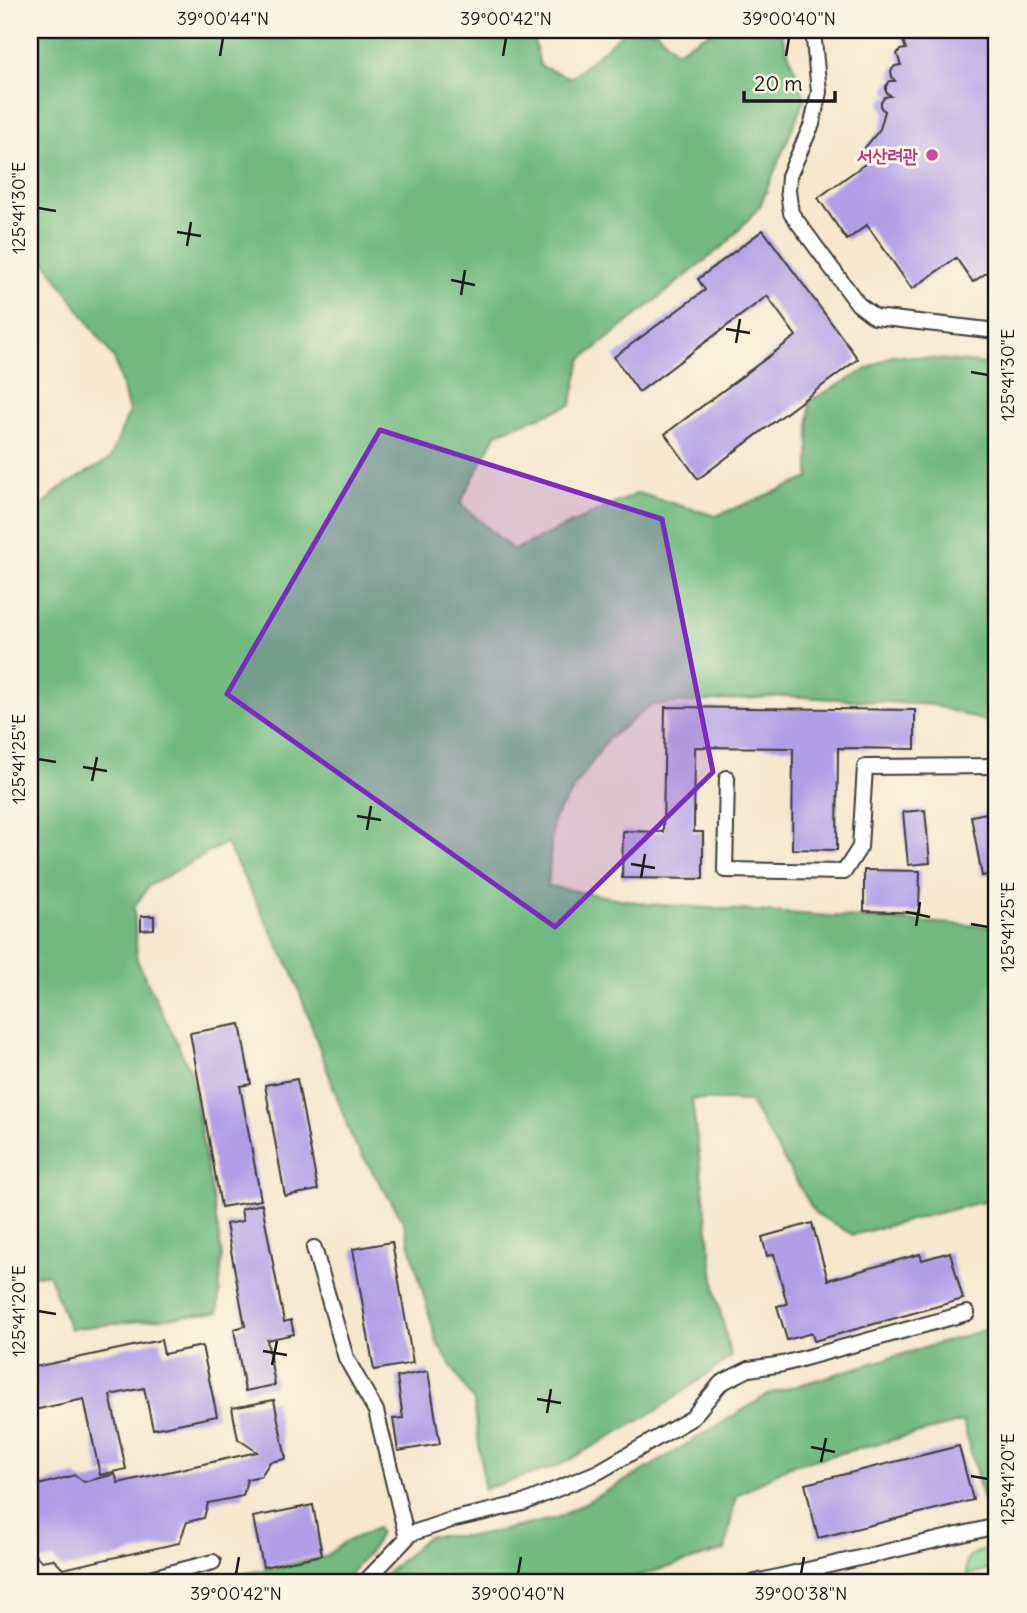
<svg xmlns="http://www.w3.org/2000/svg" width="1027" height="1613" viewBox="0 0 1027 1613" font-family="Delius,'Poor Story',sans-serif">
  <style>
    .green { fill: #8dda98; stroke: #547b5a; stroke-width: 2 }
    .forest { fill: #72ba80; stroke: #476b4e; stroke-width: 2 }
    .building { fill: #b09fe7 }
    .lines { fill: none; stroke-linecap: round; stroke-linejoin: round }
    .lane-casing { stroke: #3d3a37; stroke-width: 18 }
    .lane { stroke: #fff; stroke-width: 14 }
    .marked { fill: #7b2cbf; fill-opacity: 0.2; stroke: #7b2cbf; stroke-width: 5; stroke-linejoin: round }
    .ticks { fill: none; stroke: #1c1c1c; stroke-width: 2.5 }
    .hotel-dot { fill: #d1479c; stroke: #fcf5e5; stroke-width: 2.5 }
    .labels { text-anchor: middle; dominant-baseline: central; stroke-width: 6; stroke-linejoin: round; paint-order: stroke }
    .hotel-label { font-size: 19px; font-weight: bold; fill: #b23c85; stroke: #fcf5e5; text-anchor: end }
    .neatline { fill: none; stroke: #1c1c1c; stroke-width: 2.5 }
    .ticks-label { font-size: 18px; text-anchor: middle; fill: #1c1c1c }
  </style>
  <rect width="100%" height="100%" fill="#fcf5e5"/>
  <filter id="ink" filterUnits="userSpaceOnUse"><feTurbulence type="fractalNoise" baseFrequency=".0143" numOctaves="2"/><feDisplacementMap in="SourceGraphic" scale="14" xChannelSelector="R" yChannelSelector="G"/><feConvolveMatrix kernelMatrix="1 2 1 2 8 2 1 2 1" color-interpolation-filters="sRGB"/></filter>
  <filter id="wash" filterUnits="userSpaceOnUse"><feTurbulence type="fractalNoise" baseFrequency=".00686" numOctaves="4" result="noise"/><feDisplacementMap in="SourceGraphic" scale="28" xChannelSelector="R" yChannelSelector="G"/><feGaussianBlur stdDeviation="1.57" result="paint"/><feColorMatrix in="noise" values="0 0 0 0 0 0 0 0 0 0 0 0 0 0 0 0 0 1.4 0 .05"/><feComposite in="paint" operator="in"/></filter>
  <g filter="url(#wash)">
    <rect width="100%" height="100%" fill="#f6e7cd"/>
    <!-- green -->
    <path class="green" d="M997,1548V1567L967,1575C962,1552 979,1552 997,1548Z"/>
    <!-- forest -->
    <path class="forest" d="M30,30H532L540,66L571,78L626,30H655L676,51L714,30H780L805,98L760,206L728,242L581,360L571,405L497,433L460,503L513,550L638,493L716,516L809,478V401L893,355L997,365V725L933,705L786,696L651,705L607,740L553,820L548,886L648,904L997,927V1201L977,1203L853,1235L815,1213L749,1101L692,1099L716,1294L731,1357L656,1411L558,1466L484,1489L474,1402L437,1343L403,1220L352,1139L293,974L226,843L149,886L134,907L137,960L191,1072L222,1255L218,1312L70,1329L48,1274L30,1276V518L60,488L110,459L129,412L115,360L35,247L30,234Z
      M997,1326V1496L983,1499L963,1422L790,1466L736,1496L725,1550L649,1573L605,1583H376L428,1536H476L557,1518L638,1474L769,1394Z
      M377,1528L380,1533L372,1549L342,1583H197L325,1557L343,1543Z"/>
    <g id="blocks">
      <!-- building -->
      <path class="building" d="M910,30H997V277L992,269L973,282L956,258L912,289L867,225L847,240L818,198L869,161L864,149L880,129L885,111L881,108V102L885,97L891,96L886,92V86L890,81H895L892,77L891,71L895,66L901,65L897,54L900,50L906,49L902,38L906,33H912Z
        M763,230L858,359L698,479L665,434L796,336L767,296L639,392L614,357L705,290L698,279Z
        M665,707L915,710V749L838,748L837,850L792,849L793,748L695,747L694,832H703V879L622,878L623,831L663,832Z
        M925,810L930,863L908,865L903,812Z
        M997,811V873L982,876L971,816Z
        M864,870L920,871L919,913L864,911Z
        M141,916H154V929L141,930Z
        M240,1024L251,1084L240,1086L261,1200L221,1207L190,1033Z
        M297,1079L318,1190L285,1196L265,1085Z
        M262,1204L284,1322L291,1320L294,1334L267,1340L275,1385L245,1391L234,1329L245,1326L226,1224L243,1221L241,1209Z
        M812,1223L828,1280L920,1254L922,1260L950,1252L963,1299L814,1341L812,1333L787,1340L777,1306L787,1304L774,1254L767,1256L762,1237Z
        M392,1242L413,1363L374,1370L353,1249Z
        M161,1340L164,1354L202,1346L217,1416L153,1429L144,1388L110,1395L126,1469L100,1475L84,1399L30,1411V1368Z
        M428,1371L440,1444L398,1451L393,1419L403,1418L397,1377Z
        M274,1400L286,1459L270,1462L261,1476L247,1479L243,1496L208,1503L204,1518L187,1522L179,1543L63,1569L53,1559L41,1561L30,1549L31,1487L75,1475L84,1482L115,1474L118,1483L257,1452L238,1439L232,1408Z
        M959,1446L973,1500L818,1538L805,1484Z
        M313,1505L322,1555L263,1567L253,1517Z"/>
    </g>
  </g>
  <g filter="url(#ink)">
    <use href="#blocks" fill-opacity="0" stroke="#3d3a37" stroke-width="2"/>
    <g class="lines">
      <!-- lane casing -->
      <g class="lane-casing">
        <path id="lane" d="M813,30L819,92L812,124L789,176L788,191L791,213L858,304L875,317L997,331
          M727,778L725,870L844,872L860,847L865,767L997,766
          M314,1248L346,1358L376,1411L407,1538L364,1583
          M407,1535L451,1520L523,1503L598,1472L692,1418L721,1383L749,1369L783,1364L967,1313
          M131,1583L213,1562
          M752,1583L997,1526"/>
      </g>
      <!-- lane -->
      <use href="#lane" class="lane"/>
    </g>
  </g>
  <!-- marked area -->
  <path class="marked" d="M380,430L662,519L713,772L555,927L227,694Z"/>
  <!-- ticks -->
  <path class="ticks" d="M220,56L223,38M503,56L506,38M786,56L789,38M38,208L56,211M177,232L201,236M187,246L191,222M451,280L475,285M461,295L465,270M726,329L750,333M736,343L740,319M971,372L988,375M38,759L56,762M83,767L107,771M92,781L97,757M357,816L381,820M367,830L371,806M631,864L655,868M641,878L645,854M906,912L930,917M971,924L988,927M916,926L920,902M38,1311L56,1314M263,1351L287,1355M272,1365L277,1341M537,1399L561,1403M547,1413L551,1389M811,1447L835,1452M821,1462L826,1438M971,1476L988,1479M236,1574L239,1557M518,1574L521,1557M801,1574L804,1557"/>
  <!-- markers -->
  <circle class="hotel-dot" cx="932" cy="155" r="7"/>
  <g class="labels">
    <!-- hotel labels -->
    <g class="hotel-label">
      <text x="918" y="155">서산려관</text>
    </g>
  </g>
  <!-- margin -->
  <rect width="1027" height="1613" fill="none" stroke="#fcf5e5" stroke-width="77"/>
  <!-- scale -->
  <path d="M744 91v10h91v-10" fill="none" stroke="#1c1c1c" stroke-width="3.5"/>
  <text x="754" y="91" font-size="21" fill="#1c1c1c" stroke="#fcf5e5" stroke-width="5" paint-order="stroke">20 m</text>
  <rect x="38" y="38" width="950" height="1536" class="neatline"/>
  <g class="ticks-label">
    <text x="223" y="25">39°00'44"N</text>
    <text x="506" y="25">39°00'42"N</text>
    <text x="789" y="25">39°00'40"N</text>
    <text transform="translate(19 208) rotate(-90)" y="6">125°41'30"E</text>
    <text transform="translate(1008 375) rotate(-90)" y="6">125°41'30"E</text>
    <text transform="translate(19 759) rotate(-90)" y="6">125°41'25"E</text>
    <text transform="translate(1008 927) rotate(-90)" y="6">125°41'25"E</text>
    <text transform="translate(19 1311) rotate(-90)" y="6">125°41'20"E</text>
    <text transform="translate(1008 1479) rotate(-90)" y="6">125°41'20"E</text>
    <text x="236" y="1600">39°00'42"N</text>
    <text x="518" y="1600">39°00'40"N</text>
    <text x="801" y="1600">39°00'38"N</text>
  </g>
</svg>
